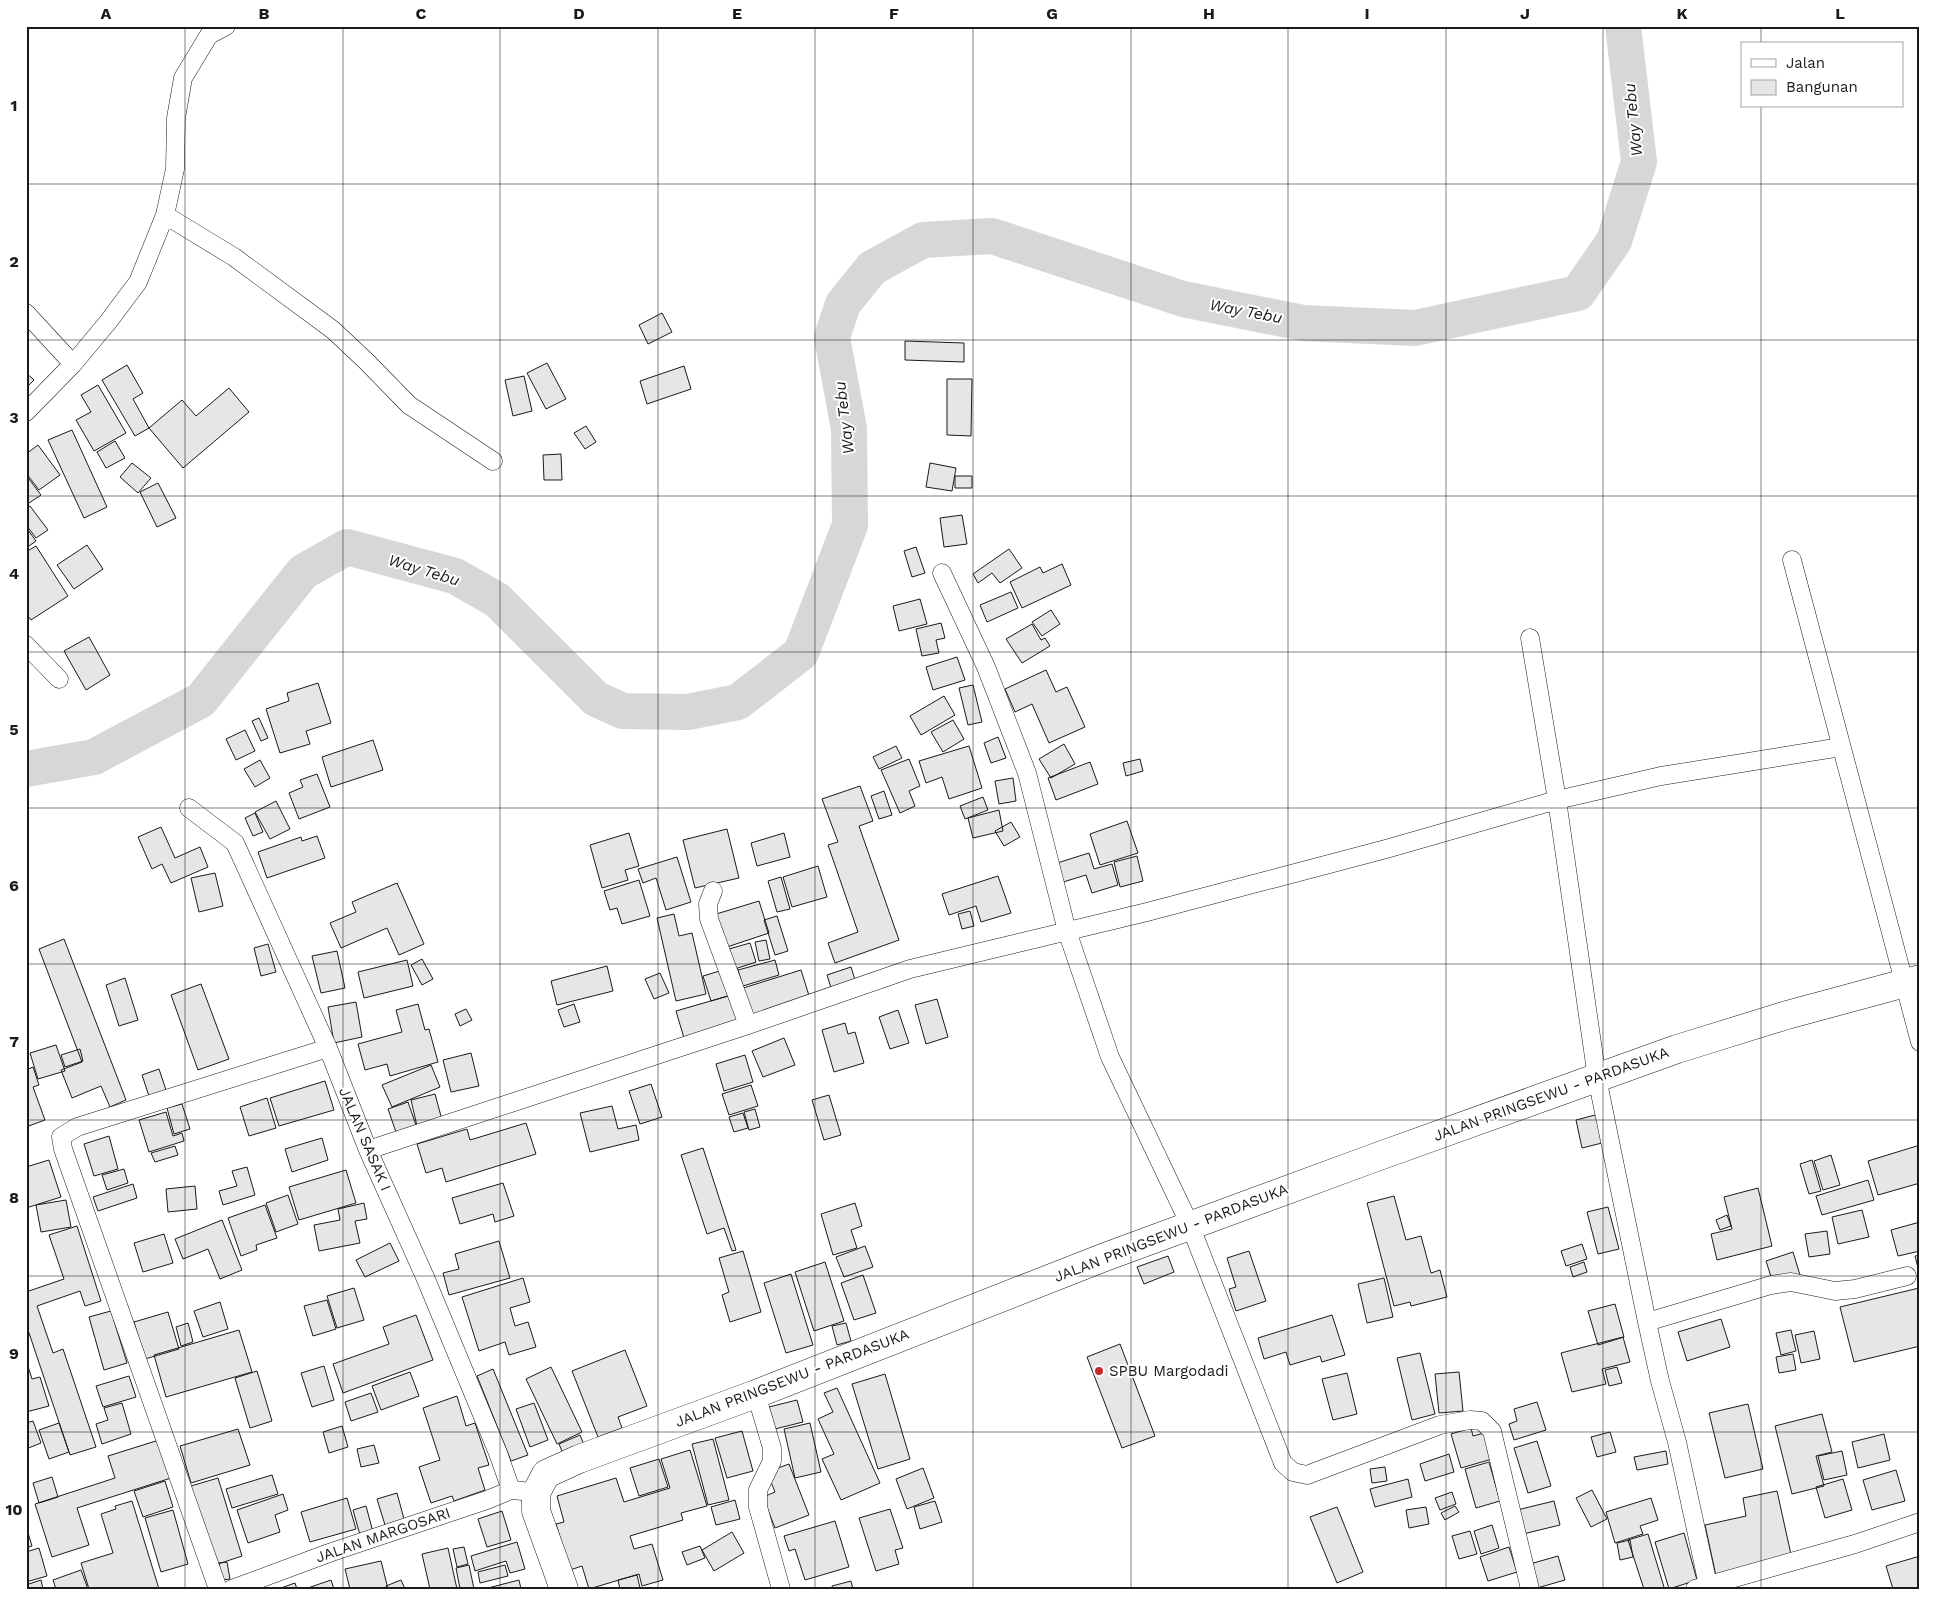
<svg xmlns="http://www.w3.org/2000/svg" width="1946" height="1615" viewBox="0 0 1946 1615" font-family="'Work Sans',sans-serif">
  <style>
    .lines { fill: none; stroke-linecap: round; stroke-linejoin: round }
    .river { stroke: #d7d7d7; stroke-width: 36 }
    .building { fill: #e6e6e6; stroke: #1a1a1a }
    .minor-casing { stroke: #1a1a1a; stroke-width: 19 }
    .primary-casing { stroke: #1a1a1a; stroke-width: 29 }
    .minor { stroke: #fff; stroke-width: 18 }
    .primary { stroke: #fff; stroke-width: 28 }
    .grid { fill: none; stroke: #1a1a1a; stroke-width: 1; stroke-opacity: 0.55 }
    .poi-dot { fill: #c62828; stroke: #fff; stroke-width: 2 }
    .labels { text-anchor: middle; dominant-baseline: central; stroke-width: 4; stroke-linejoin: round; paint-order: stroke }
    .street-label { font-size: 15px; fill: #1a1a1a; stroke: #fff }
    .poi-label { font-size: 15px; fill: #1a1a1a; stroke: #fff; text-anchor: start }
    .water-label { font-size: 16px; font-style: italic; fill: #1a1a1a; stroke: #fff }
    .neatline { fill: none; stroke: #1a1a1a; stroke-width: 2 }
    .grid-label { font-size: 16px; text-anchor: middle; font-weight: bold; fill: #1a1a1a }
  </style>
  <rect width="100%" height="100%" fill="#fff"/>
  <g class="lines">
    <!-- river -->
    <path class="river" d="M26,769L94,757L201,700L303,572L347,547L455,576L497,600L596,699L623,711L688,712L738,702L801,653L850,525L849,429L832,337L843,304L872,268L923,240L992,236L1183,299L1303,323L1415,328L1578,293L1614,241L1639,162L1623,26"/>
  </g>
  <!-- building -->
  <path class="building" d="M662,313L672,332L648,344L639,325Z
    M905,341L964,343V362L905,360Z
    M547,363L566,399L546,409L527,373Z
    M127,365L143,393L133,399L149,428L135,436L102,380Z
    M684,366L691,389L647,404L640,381Z
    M26,373L34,380L26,388Z
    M524,376L532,411L513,416L505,380Z
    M947,379H972L971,436L947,435Z
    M98,385L126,433L94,451L76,420L91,412L81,395Z
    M229,388L249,412L183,468L149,428L182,400L196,416Z
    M586,426L596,442L585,449L574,433Z
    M72,430L107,507L84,518L48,440Z
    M115,441L125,458L106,468L97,452Z
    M38,445L60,475L39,490L26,473V454Z
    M561,454L562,480H544L543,455Z
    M132,463L151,478L138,493L120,477Z
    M930,463L956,468L952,491L926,487Z
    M26,475L41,495L26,505Z
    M955,476H972V488H955Z
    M158,483L176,518L157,527L140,492Z
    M30,506L48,530L36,538L26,525V508Z
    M962,515L967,544L944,547L940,518Z
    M28,530L36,541L26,548V531Z
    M87,545L103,569L74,589L57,565Z
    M36,546L68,596L31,620L26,613V552Z
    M916,547L925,573L912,577L904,551Z
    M1009,549L1022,568L1000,583L992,573L978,583L973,574Z
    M1062,564L1071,585L1022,608L1010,582L1040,567L1043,573Z
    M1011,592L1018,608L987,622L980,605Z
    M920,599L927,624L899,631L893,606Z
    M1051,610L1060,624L1042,636L1032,622Z
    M941,623L945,638L936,640L939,653L922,656L916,629Z
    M1032,624L1041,640L1045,638L1050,646L1022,663L1006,639Z
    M89,637L110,675L86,690L64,651Z
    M957,657L965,680L933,690L926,667Z
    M1046,670L1056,692L1067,687L1085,727L1049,743L1032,704L1015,712L1005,689Z
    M318,683L331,723L306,731L310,744L280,753L266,709L289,701L287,693Z
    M973,685L982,722L968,725L959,688Z
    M944,696L955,715L921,735L910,716Z
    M259,718L268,738L261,741L252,721Z
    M953,720L964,739L943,752L931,732Z
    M245,730L255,751L236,760L226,739Z
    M998,737L1006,758L991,763L984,743Z
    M373,740L383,770L331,787L322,757Z
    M1064,744L1075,764L1051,778L1039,759Z
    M896,746L902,758L879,769L873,757Z
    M969,746L982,788L949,799L942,777L926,783L919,761Z
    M909,759L920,786L909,791L915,806L900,813L881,770Z
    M1140,759L1143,771L1126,776L1123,763Z
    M260,760L270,778L255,787L244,769Z
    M1090,762L1098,784L1056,800L1048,778Z
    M317,774L330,807L299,819L289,793L303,787L300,780Z
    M1013,778L1016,801L999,804L995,781Z
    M860,786L873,821L859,826L899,940L835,963L828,943L858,932L828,845L838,842L822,799Z
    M884,791L892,815L879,819L871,796Z
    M983,797L988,810L965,819L960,806Z
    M276,801L290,829L270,839L255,812Z
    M999,810L1003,831L973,838L968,818Z
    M255,813L263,832L253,836L245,818Z
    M1127,821L1138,853L1100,865L1090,834Z
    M1011,822L1020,837L1004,846L995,831Z
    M161,827L175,858L200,847L208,867L171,883L162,864L152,869L138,837Z
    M727,829L739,878L695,888L683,840Z
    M629,833L639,866L625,870L628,880L602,888L590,845Z
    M784,833L790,857L757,866L751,843Z
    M317,836L325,858L267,878L258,852L301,837L302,841Z
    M1089,853L1094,869L1112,864L1118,885L1092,893L1086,875L1060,883L1054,864Z
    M1137,856L1143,881L1120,887L1114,862Z
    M677,857L691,902L666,910L656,878L643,883L638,869Z
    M818,866L827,897L792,907L783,877Z
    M215,873L223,906L199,912L191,878Z
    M998,876L1011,913L981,922L976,906L949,915L942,894Z
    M781,877L790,909L777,912L768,881Z
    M639,880L650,916L622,924L617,908L610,910L604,891Z
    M397,883L424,944L399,955L387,928L341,948L330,923L356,912L352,902Z
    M759,901L769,933L724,948L713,915Z
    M970,911L974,926L962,929L958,914Z
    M674,914L679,936L692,933L706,994L676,1001L657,918Z
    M777,916L788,951L775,955L764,920Z
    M64,939L126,1100L110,1107L101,1086L72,1098L61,1070L82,1062L39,949Z
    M766,940L770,959L759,961L755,942Z
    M750,943L756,962L735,969L729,949Z
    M268,944L276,972L261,976L254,948Z
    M337,951L345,988L321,993L312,956Z
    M422,959L433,979L422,985L411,965Z
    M407,960L413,986L364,998L358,972Z
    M775,960L779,975L743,986L738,970Z
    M607,966L613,991L557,1005L551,981Z
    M851,967L856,983L832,991L827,975Z
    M723,970L731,995L711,1001L703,976Z
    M801,970L811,1002L750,1020L740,989Z
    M660,973L669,993L654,999L645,979Z
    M125,978L138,1020L119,1026L106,985Z
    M201,984L229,1059L198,1070L171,995Z
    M735,994L743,1021L684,1038L676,1011Z
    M937,999L948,1037L926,1044L915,1005Z
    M356,1002L362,1037L334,1043L328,1007Z
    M418,1004L425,1030L429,1029L438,1062L390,1076L387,1064L365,1070L358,1044L402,1032L396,1010Z
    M574,1004L580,1022L564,1027L558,1010Z
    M466,1009L472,1020L460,1026L455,1014Z
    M898,1010L909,1043L890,1049L879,1017Z
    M845,1023L848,1034L855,1032L864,1063L834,1072L822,1030Z
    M784,1038L795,1065L763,1077L752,1051Z
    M56,1045L65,1071L38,1079L30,1053Z
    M80,1049L83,1061L65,1067L61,1055Z
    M471,1053L479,1086L451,1092L443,1060Z
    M745,1055L753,1082L724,1091L716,1064Z
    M431,1065L440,1087L392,1107L382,1085Z
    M33,1067L39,1085L33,1087L45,1120L26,1127V1070Z
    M159,1069L166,1090L149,1096L142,1075Z
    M325,1081L334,1110L279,1126L270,1098Z
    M651,1084L662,1117L640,1124L629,1091Z
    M751,1085L758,1106L729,1115L722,1094Z
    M435,1094L442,1120L417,1126L411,1100Z
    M829,1095L841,1135L824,1140L812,1100Z
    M267,1098L276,1128L249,1136L240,1107Z
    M408,1102L417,1128L397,1135L388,1109Z
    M182,1104L190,1129L174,1134L167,1108Z
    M612,1106L618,1129L636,1125L639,1140L590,1152L580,1113Z
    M755,1109L760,1127L749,1130L744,1112Z
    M166,1112L173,1136L182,1133L184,1141L149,1152L139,1120Z
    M743,1113L748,1128L734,1132L729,1117Z
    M1599,1114L1606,1142L1582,1148L1576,1120Z
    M526,1123L536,1154L446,1182L442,1168L426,1173L417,1144L467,1129L470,1140Z
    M109,1136L118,1169L94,1176L84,1144Z
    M322,1138L328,1160L292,1172L285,1149Z
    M1920,1145V1183L1878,1195L1868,1161Z
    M175,1146L178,1155L155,1162L151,1153Z
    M703,1148L736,1250L732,1251L724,1228L707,1234L681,1155Z
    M1831,1155L1840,1185L1823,1190L1814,1161Z
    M49,1160L61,1197L26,1208V1167Z
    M1812,1160L1821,1191L1809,1194L1800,1164Z
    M247,1167L255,1195L223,1205L219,1191L237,1186L232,1171Z
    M124,1169L128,1183L107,1190L102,1175Z
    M346,1170L356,1203L299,1220L289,1187Z
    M1868,1180L1874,1200L1822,1215L1816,1196Z
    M503,1183L514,1216L495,1222L493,1214L460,1224L452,1198Z
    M133,1184L137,1198L98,1211L93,1197Z
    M195,1186L197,1209L168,1212L166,1189Z
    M1758,1188L1772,1246L1717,1260L1711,1234L1732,1229L1724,1197Z
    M288,1195L298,1224L276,1232L266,1203Z
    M1394,1196L1406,1240L1421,1236L1431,1273L1440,1270L1447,1297L1411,1306L1410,1302L1394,1306L1367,1203Z
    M66,1200L71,1227L41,1232L36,1205Z
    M364,1203L367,1219L355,1221L360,1243L319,1251L314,1225L340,1220L338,1209Z
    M855,1203L862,1226L851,1230L857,1248L833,1255L821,1214Z
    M265,1205L277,1238L256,1245L257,1250L241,1256L228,1218Z
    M1608,1207L1619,1249L1598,1254L1587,1212Z
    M1862,1210L1869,1237L1838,1244L1832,1217Z
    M1727,1215L1731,1226L1720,1230L1716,1220Z
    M222,1220L242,1270L220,1279L208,1249L183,1259L175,1239Z
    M1920,1222V1251L1898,1256L1891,1230Z
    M77,1226L101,1301L85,1306L80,1291L37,1306L53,1353L63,1349L96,1447L70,1455L26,1324V1292L64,1279L49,1235Z
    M1827,1231L1830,1254L1809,1257L1805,1234Z
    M164,1234L173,1263L143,1272L134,1243Z
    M499,1241L510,1278L449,1295L443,1273L459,1269L455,1254Z
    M390,1243L399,1261L365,1277L356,1260Z
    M1582,1244L1587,1259L1566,1266L1561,1251Z
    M865,1246L873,1267L844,1277L836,1257Z
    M743,1251L761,1312L730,1322L722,1295L729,1292L719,1258Z
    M1249,1251L1266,1301L1236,1311L1229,1289L1236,1287L1227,1258Z
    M1793,1252L1800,1275L1773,1283L1766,1261Z
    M1920,1255V1276L1915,1256Z
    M1168,1256L1174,1272L1144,1284L1137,1267Z
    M825,1262L844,1321L814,1331L795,1272Z
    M1584,1262L1587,1272L1573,1277L1570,1267Z
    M791,1274L813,1345L786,1353L764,1283Z
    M863,1275L876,1313L854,1320L841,1283Z
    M523,1278L530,1302L510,1308L515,1326L528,1322L536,1347L509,1355L505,1342L479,1351L462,1297Z
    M1384,1278L1393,1317L1367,1323L1358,1284Z
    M354,1288L364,1320L337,1328L327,1296Z
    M1919,1288L1920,1346L1854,1362L1840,1307Z
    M327,1300L336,1329L313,1336L304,1306Z
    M220,1302L228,1329L203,1337L194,1311Z
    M1615,1304L1624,1337L1598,1345L1588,1311Z
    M111,1311L127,1363L104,1370L89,1317Z
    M168,1312L179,1349L145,1359L134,1322Z
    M416,1315L433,1360L343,1393L333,1364L389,1344L383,1327Z
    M1332,1315L1345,1355L1322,1362L1320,1356L1290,1365L1286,1352L1264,1359L1258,1338Z
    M1721,1319L1730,1347L1687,1361L1678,1332Z
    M188,1323L193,1342L181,1346L176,1327Z
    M846,1323L851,1341L837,1345L832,1326Z
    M239,1330L252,1372L166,1397L154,1355Z
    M1791,1330L1796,1351L1781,1355L1776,1333Z
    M1814,1331L1820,1359L1801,1363L1795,1335Z
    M1623,1337L1630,1362L1602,1369L1606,1384L1572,1392L1561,1353Z
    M1120,1344L1155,1436L1122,1448L1087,1357Z
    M625,1350L647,1406L618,1417L622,1428L598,1437L572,1371Z
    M1420,1353L1435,1414L1412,1420L1397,1358Z
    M1793,1354L1796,1370L1779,1373L1776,1357Z
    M26,1360L32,1379L40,1377L49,1406L26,1412Z
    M324,1366L334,1400L312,1407L301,1373Z
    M551,1367L582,1432L557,1444L526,1379Z
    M1617,1367L1622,1383L1609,1386L1605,1370Z
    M493,1369L528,1455L511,1461L477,1376Z
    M257,1371L272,1421L250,1428L235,1378Z
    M410,1372L419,1396L381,1410L372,1386Z
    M1459,1372L1463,1411L1439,1413L1435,1374Z
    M1347,1373L1357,1414L1333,1420L1322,1379Z
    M885,1374L910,1459L878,1469L852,1384Z
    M129,1376L136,1397L103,1407L96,1386Z
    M837,1388L880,1483L841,1500L822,1459L834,1454L818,1419L833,1412L824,1393Z
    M371,1393L378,1412L351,1421L345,1402Z
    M457,1396L466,1426L475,1423L489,1465L478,1468L485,1490L454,1501L452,1496L431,1503L419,1467L440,1460L423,1408Z
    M797,1400L803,1422L775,1429L769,1407Z
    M1537,1402L1546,1430L1514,1440L1509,1424L1517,1421L1514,1409Z
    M122,1403L131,1434L102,1444L96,1424L108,1420L104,1408Z
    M534,1403L548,1440L530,1447L516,1409Z
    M1748,1404L1763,1469L1725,1478L1709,1413Z
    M1822,1414L1832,1452L1816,1456L1824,1486L1792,1494L1775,1426Z
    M33,1421L41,1443L26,1449V1423Z
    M59,1423L69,1452L49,1459L39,1430Z
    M810,1423L821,1472L795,1478L784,1429Z
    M342,1426L348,1447L329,1453L323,1432Z
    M1471,1428L1473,1436L1484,1433L1492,1459L1461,1468L1451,1434Z
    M238,1429L250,1465L191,1483L180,1446Z
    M742,1431L753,1471L727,1478L715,1438Z
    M1610,1432L1616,1452L1597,1457L1591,1437Z
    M1884,1434L1890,1460L1858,1468L1852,1442Z
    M580,1435L585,1447L564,1456L559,1444Z
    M713,1439L729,1500L708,1505L692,1444Z
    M159,1440L171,1478L77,1508L89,1545L52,1557L35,1504L115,1478L108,1456Z
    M1537,1441L1551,1486L1528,1493L1514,1448Z
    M374,1445L379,1463L361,1467L357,1449Z
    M690,1450L707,1506L681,1513L683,1520L630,1536L634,1549L652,1544L663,1580L642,1586L639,1574L589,1589L582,1566L570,1570L556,1524L564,1522L557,1496L616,1478L624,1502L670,1488L661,1459Z
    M1666,1451L1668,1464L1637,1470L1634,1457Z
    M1842,1451L1847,1475L1824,1480L1818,1456Z
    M1449,1454L1454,1472L1425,1481L1420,1464Z
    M659,1459L668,1487L639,1496L630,1468Z
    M1489,1462L1500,1501L1476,1508L1465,1469Z
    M789,1464L809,1515L775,1528L763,1497L775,1492L767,1472Z
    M1385,1467L1387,1481L1372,1483L1370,1469Z
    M923,1468L934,1498L907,1509L896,1479Z
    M1896,1470L1905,1501L1872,1510L1863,1480Z
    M272,1475L278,1494L232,1508L226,1489Z
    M52,1477L58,1497L39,1503L33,1483Z
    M218,1478L242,1556L215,1565L191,1486Z
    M1408,1479L1412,1497L1375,1507L1370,1489Z
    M1843,1479L1852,1510L1825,1518L1816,1487Z
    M165,1481L173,1507L143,1517L134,1491Z
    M1592,1490L1607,1519L1591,1527L1576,1498Z
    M1777,1491L1792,1559L1716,1576L1705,1525L1746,1516L1743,1498Z
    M1452,1492L1456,1504L1440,1510L1435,1498Z
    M397,1493L404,1519L385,1525L377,1499Z
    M283,1494L288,1510L275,1515L280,1532L248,1543L237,1510Z
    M347,1498L356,1529L310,1542L301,1512Z
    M1651,1498L1658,1520L1640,1526L1643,1534L1615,1543L1606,1512Z
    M735,1500L740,1519L716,1525L711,1507Z
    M132,1501L159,1589H89L81,1563L113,1553L101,1514L116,1509L115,1506Z
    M935,1501L942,1522L920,1529L914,1507Z
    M1554,1501L1560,1525L1519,1535L1513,1511Z
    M366,1506L373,1532L360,1535L353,1510Z
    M1455,1506L1459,1512L1445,1520L1441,1513Z
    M1337,1507L1363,1572L1337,1583L1310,1517Z
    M1426,1507L1429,1524L1409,1528L1406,1510Z
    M890,1509L903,1548L895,1550L899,1564L876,1571L859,1518Z
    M173,1510L188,1564L161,1572L145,1518Z
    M502,1511L511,1540L487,1547L478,1519Z
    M835,1521L849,1567L805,1580L795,1549L789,1551L784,1536Z
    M1492,1525L1499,1548L1481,1554L1474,1531Z
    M26,1526L32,1546L26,1548Z
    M1470,1531L1477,1554L1459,1559L1452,1536Z
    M732,1532L744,1553L714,1571L702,1550Z
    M1684,1533L1697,1580L1669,1589L1655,1542Z
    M1648,1534L1664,1587L1660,1589H1644L1628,1540Z
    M1630,1540L1633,1557L1620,1560L1617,1543Z
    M517,1542L525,1569L510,1573L506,1561L475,1571L471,1556Z
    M700,1546L705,1558L687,1565L682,1552Z
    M464,1547L468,1564L457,1567L453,1549Z
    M1509,1547L1517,1572L1488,1581L1480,1557Z
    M39,1548L47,1576L26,1582V1552Z
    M448,1548L457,1589H430L422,1554Z
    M1558,1556L1565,1580L1537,1588L1530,1564Z
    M1920,1556V1589H1893L1886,1566Z
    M381,1561L388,1589H350L345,1569Z
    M227,1562L230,1579L222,1580L219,1563Z
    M469,1565L474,1589H460L456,1568Z
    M505,1565L508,1576L480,1583L478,1572Z
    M81,1570L88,1589H56L53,1580Z
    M637,1575L640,1588L620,1589L618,1580Z
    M41,1580L43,1589H26V1585Z
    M331,1580L334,1589H305Z
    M401,1580L405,1589H387L386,1586Z
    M519,1580L521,1589H484Z
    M851,1581L853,1589H833L832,1586Z
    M295,1583L297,1589H278Z"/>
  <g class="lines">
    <!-- minor casing -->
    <g class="minor-casing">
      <path id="minor" d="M209,35L226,26
        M165,215L234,257L333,330L366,361L409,405L493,461
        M26,313L73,364
        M26,412L73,364L108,322L138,282L165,215L175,169L176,118L183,78L209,35
        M1792,560L1920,1042
        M942,573L986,667L1027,773L1067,931L1110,1057L1190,1225L1283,1463L1293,1472L1307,1475L1440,1425L1470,1420L1482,1421L1492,1431L1530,1589
        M1530,638L1557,800L1597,1078L1647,1322L1660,1381L1677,1442L1708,1585
        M26,645L59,679
        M189,808L235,843L328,1048L368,1150L425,1277L498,1453L511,1490
        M713,891L708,904L709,919L748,1025
        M368,1150L748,1025L910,969L1147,912L1386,849L1557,800L1661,776L1841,747
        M1647,1322L1771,1285L1791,1282L1835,1291L1855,1289L1907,1276
        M756,1394L772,1448V1461L758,1490V1507L781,1589
        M218,1589L63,1149L61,1137L77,1127L328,1048
        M232,1589L329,1553L487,1500L511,1490L523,1491
        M1695,1589L1855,1544L1920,1522"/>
    </g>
    <!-- primary casing -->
    <g class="primary-casing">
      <path id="primary" d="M564,1589L536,1511V1493L546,1474L579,1459L756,1394L1105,1257L1371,1159L1677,1049L1787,1015L1920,979"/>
    </g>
    <!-- minor -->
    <use href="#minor" class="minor"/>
    <!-- primary -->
    <use href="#primary" class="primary"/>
  </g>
  <!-- grid -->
  <path class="grid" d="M185,26V1589M343,26V1589M500,26V1589M658,26V1589M815,26V1589M973,26V1589M1131,26V1589M1288,26V1589M1446,26V1589M1603,26V1589M1761,26V44M1761,106V1589M26,184H1920M26,340H1920M26,496H1920M26,652H1920M26,808H1920M26,964H1920M26,1120H1920M26,1276H1920M26,1432H1920"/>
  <!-- markers -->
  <circle class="poi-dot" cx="1099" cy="1371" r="5"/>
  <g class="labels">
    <!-- street labels -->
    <g class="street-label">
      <text transform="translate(1551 1094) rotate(-20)">JALAN PRINGSEWU - PARDASUKA</text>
      <text transform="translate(365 1139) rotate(67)">JALAN SASAK I</text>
      <text transform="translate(1171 1233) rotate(-21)">JALAN PRINGSEWU - PARDASUKA</text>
      <text transform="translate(792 1378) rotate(-21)">JALAN PRINGSEWU - PARDASUKA</text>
      <text transform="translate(383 1535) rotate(-19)">JALAN MARGOSARI</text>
    </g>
    <!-- poi labels -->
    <g class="poi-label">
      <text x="1109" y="1371">SPBU Margodadi</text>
    </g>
    <!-- water labels -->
    <g class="water-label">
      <text transform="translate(1633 120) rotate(-96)">Way Tebu</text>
      <text transform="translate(1246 311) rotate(11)">Way Tebu</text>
      <text transform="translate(844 418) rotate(-97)">Way Tebu</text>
      <text transform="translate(424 570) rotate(17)">Way Tebu</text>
    </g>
  </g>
  <!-- border -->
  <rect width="1946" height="1615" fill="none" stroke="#ffffff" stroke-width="55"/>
  <!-- legend -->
  <rect x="1741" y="42" width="162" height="65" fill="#ffffff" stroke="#a3a3a3"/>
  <rect x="1751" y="59" width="25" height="8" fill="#ffffff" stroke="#a3a3a3"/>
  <text x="1786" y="68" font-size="15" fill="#1a1a1a">Jalan</text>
  <rect x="1751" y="80" width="25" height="15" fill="#e6e6e6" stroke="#a3a3a3"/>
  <text x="1786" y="92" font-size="15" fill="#1a1a1a">Bangunan</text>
  <rect x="28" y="28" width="1890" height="1560" class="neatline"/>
  <g class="grid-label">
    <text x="106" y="19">A</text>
    <text x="264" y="19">B</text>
    <text x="421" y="19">C</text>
    <text x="579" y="19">D</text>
    <text x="737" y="19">E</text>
    <text x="894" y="19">F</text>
    <text x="1052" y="19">G</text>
    <text x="1209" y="19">H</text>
    <text x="1367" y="19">I</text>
    <text x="1525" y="19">J</text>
    <text x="1682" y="19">K</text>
    <text x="1840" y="19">L</text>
    <text x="14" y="111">1</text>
    <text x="14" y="267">2</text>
    <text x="14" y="423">3</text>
    <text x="14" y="579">4</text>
    <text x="14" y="735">5</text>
    <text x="14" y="891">6</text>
    <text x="14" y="1047">7</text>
    <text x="14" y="1203">8</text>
    <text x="14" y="1359">9</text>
    <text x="14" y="1515">10</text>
  </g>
</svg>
